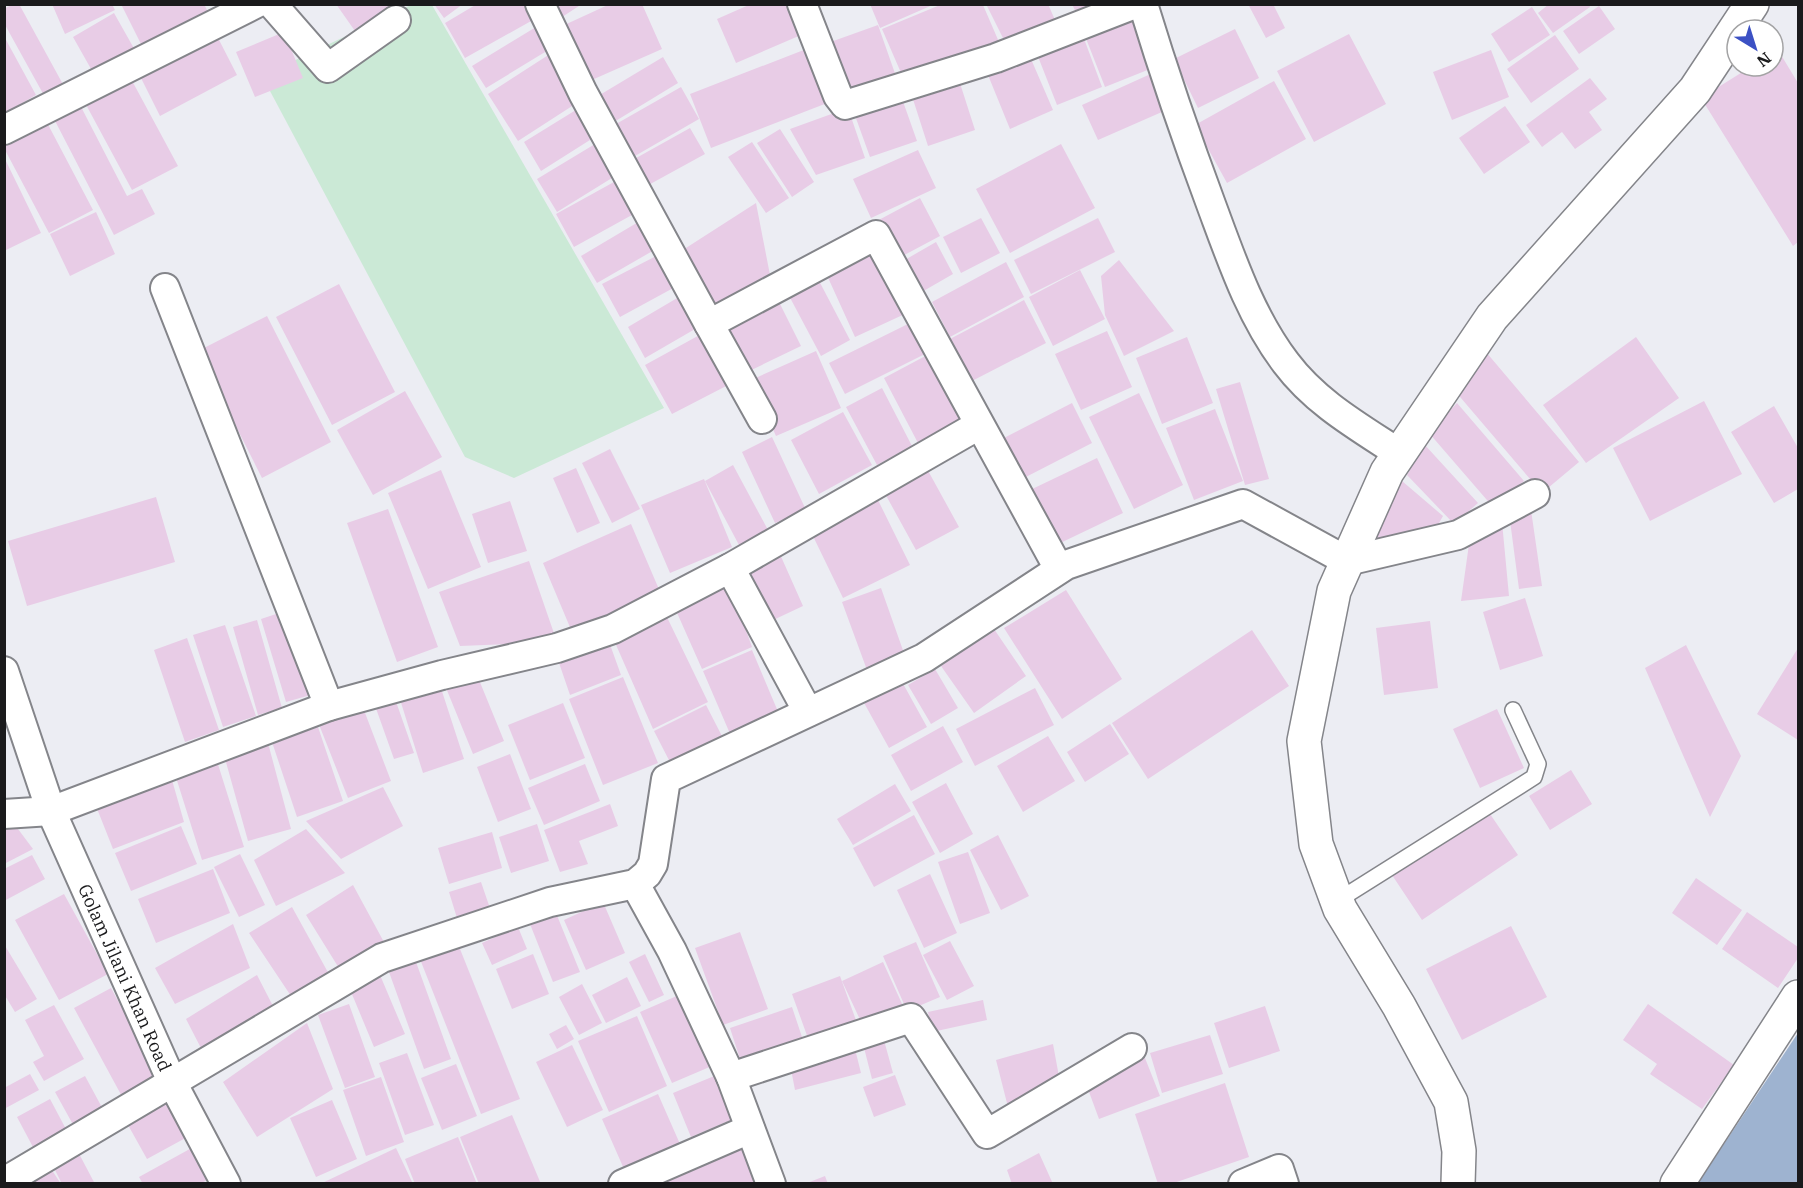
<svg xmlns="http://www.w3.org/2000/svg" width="1803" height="1188" viewBox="0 0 1803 1188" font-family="'IBM Plex Serif',serif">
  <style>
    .green { fill: #cbe9d6 }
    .water { fill: #9eb3d0 }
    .building { fill: #e8cce6 }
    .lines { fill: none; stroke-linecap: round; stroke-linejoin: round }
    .lane-casing { stroke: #84858a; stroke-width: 18 }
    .street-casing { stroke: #84858a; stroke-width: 32 }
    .secondary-casing { stroke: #84858a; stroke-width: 36 }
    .lane { stroke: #fff; stroke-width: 15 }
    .street { stroke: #fff; stroke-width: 28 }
    .secondary { stroke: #fff; stroke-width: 33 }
    .labels { text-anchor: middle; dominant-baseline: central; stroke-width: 4.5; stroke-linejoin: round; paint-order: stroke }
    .street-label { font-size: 18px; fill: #1a1a1c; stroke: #fff }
  </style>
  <rect width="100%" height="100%" fill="#ecedf3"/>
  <!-- green -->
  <path class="green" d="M411,5H432L664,408L514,478L465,457L262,76Z"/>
  <!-- water -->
  <path class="water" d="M1798,1033V1183H1698Z"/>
  <!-- building -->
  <path class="building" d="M13,4H19L65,88L46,99L4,23V9Z
    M52,4H112L115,10L65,34Z
    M121,4H204L211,18L145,52Z
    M336,4H396L362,41Z
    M434,4H463L444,18Z
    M477,4H533L540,16L465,58L445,23Z
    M550,4H582L559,19Z
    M610,4H642L662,49L585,83L560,27Z
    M751,4H796L808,32L736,63L717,19Z
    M870,4H935L880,28Z
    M986,4H1048L1055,20L1006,44Z
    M1072,4H1106L1079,19Z
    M1248,4H1273L1285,28L1266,38Z
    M1549,4H1589L1590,7L1553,33L1538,13Z
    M940,5H983L999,42L905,82L882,29Z
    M1599,6L1615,29L1579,54L1563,31Z
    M1532,7L1550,35L1509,62L1491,34Z
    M114,13L136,52L95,76L73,37Z
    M1135,16L1155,67L1105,87L1085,36Z
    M878,25L898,82L845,101L825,44Z
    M536,27L550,49L486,88L472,66Z
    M1235,29L1259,78L1198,108L1174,59Z
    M284,32L303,78L255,97L236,52Z
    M1349,34L1386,104L1314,142L1277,71Z
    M1555,35L1579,69L1531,103L1507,69Z
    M217,36L237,75L160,116L140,76Z
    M1083,36L1102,87L1057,105L1037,54Z
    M5,38L36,95L5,113Z
    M814,46L835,100L711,148L690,94Z
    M1491,50L1509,97L1452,120L1433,72Z
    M1778,50L1798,83V242L1793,246L1701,98L1752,66H1773V53Z
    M553,52L583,99L518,141L488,94Z
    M663,57L678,83L609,125L593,99Z
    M1031,59L1053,110L1010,129L988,75Z
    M1155,72L1171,108L1098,140L1082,105Z
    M130,77L178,166L132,190L84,101Z
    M958,77L975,130L928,146L911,93Z
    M1590,78L1607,99L1589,112L1602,130L1575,149L1562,132L1542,147L1526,125Z
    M1274,81L1306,139L1227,183L1195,125Z
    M681,87L699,119L628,160L609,128Z
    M900,93L917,141L870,157L853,110Z
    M78,101L127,196L142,189L155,214L114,235L52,115Z
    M584,105L601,133L541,171L524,142Z
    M1505,106L1530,142L1484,174L1459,138Z
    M848,108L865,158L816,175L790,129Z
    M43,115L93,210L49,233L4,148V136Z
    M690,128L705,154L643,188L629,162Z
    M780,129L814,182L792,197L757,143Z
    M600,141L620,173L557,212L537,179Z
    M752,142L789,198L766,213L728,157Z
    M1061,144L1095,208L1010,253L976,189Z
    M918,150L936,188L871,218L853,179Z
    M4,157L41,233L4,251Z
    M623,177L641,210L574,247L556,214Z
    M920,198L940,236L895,260L875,222Z
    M756,203L770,275L712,312L675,255Z
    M96,212L115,254L70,276L50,234Z
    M981,218L1000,253L961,273L943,237Z
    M1098,218L1115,252L1031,294L1014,260Z
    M640,221L656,249L597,283L581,256Z
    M936,242L953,274L920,293L903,261Z
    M877,247L907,313L855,337L825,271Z
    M660,254L677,286L620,317L602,284Z
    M1119,260L1174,331L1124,356L1105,315L1101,276Z
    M1006,262L1024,297L950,337L932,302Z
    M1080,270L1105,319L1053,346L1029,297Z
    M817,277L850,340L821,356L787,292Z
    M339,284L395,392L332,425L276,317Z
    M684,294L702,325L645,358L628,327Z
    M777,298L801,346L741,375L718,327Z
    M1024,300L1046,343L970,382L948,340Z
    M267,316L331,442L262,478L198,351Z
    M914,321L929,352L845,394L829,363Z
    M1107,331L1132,387L1081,410L1055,354Z
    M705,332L732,383L672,414L645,365Z
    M1187,337L1213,403L1162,424L1136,358Z
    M1636,337L1679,398L1586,463L1543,405Z
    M816,351L841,408L776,436L751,380Z
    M1486,352L1579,462L1542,493L1449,384Z
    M931,353L965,418L918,443L884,378Z
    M1240,382L1269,479L1245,485L1216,389Z
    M882,388L912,446L877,465L846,407Z
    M405,391L442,457L373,495L337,430Z
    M1139,393L1183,485L1134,509L1089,417Z
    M1704,401L1742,474L1650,521L1613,448Z
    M1072,403L1092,443L1020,480L1000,440Z
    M1457,403L1524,481L1493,507L1429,433Z
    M1774,406L1798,448V489L1774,503L1731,432Z
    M1215,409L1243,481L1194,500L1166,428Z
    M843,412L872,465L819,494L791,440Z
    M772,437L806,510L775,523L742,452Z
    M1424,444L1478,503L1454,524L1407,475Z
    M610,449L640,509L612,523L582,463Z
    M1097,458L1123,513L1054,546L1028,491Z
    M733,465L768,530L739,545L705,481Z
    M926,467L959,527L916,550L883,490Z
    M576,468L600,523L577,533L553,478Z
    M441,470L481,567L428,589L388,493Z
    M704,479L732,547L670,573L641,505Z
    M1402,481L1443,516L1431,537L1367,547Z
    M156,497L175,562L27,606L8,541Z
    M877,498L910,565L843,598L811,532Z
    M510,501L527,551L488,563L472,514Z
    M388,509L438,647L397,662L347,523Z
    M1531,510L1542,586L1519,589L1509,513Z
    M1502,522L1509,596L1461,601L1471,530Z
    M631,524L661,594L572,632L543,563Z
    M779,552L803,606L769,622L745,568Z
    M529,561L557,642L460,646L439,592Z
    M728,580L752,647L702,669L674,606Z
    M881,588L905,656L867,670L842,602Z
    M1066,590L1122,679L1062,719L1004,628Z
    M1525,598L1543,656L1500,670L1483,612Z
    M288,610L314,694L286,702L261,619Z
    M664,611L708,702L653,729L613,638Z
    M257,620L282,708L258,715L233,627Z
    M1430,621L1438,688L1384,695L1376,628Z
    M225,625L256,716L223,727L193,635Z
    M994,629L1026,676L974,713L941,666Z
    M1252,630L1289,686L1148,779L1112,723Z
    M187,638L219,730L185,742L154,650Z
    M608,639L621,675L570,695L557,657Z
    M1686,645L1741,756L1710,817L1645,668Z
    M1798,648V740L1757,714Z
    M752,650L779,714L731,736L703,671Z
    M935,669L958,708L931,724L908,685Z
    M475,670L504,741L473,754L444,683Z
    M623,677L658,763L603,785L569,699Z
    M438,679L464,759L423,773L398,693Z
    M901,680L927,727L889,748L863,701Z
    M1035,688L1054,725L975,766L956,729Z
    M393,693L414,753L394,759L373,700Z
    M563,703L585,758L530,780L508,725Z
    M362,705L391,781L348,798L318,722Z
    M706,705L724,740L672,766L654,731Z
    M1497,709L1524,768L1480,788L1453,729Z
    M1110,724L1129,754L1085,782L1067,752Z
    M943,726L963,762L911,791L891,755Z
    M318,727L343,801L297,817L272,742Z
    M1048,736L1075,781L1023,812L997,766Z
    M268,743L291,829L248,841L224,755Z
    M510,754L531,809L498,822L477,767Z
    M216,758L244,847L202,860L174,771Z
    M585,764L600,801L544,825L528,788Z
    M1571,770L1592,804L1550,830L1529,796Z
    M170,773L184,822L113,849L94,801Z
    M946,783L973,834L940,853L912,802Z
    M895,784L911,811L853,845L837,819Z
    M383,787L403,826L341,859L306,821Z
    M610,804L618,826L579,841L588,864L560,872L544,830Z
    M1488,811L1518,855L1422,920L1392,875Z
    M914,815L935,854L874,887L853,848Z
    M537,824L549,861L511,873L499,837Z
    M4,825H15L33,849L4,864Z
    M181,826L197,864L131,891L115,853Z
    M306,829L345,873L276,906L254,860Z
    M492,832L502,868L449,884L438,848Z
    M998,835L1029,896L1001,910L970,850Z
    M968,852L990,913L960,924L938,862Z
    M240,854L265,905L239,917L214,867Z
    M32,855L45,879L4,901V869Z
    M213,869L230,913L156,943L138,899Z
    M930,874L957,933L924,948L897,890Z
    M1696,878L1742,910L1717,945L1672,913Z
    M481,882L494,920L461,931L449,892Z
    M353,885L385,944L342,973L306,915Z
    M64,894L108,974L59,1000L15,920Z
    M603,902L625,953L586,970L564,920Z
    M292,907L330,976L293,999L249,933Z
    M1747,912L1798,947V958L1778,988L1722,949Z
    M556,913L580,972L553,982L530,924Z
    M233,924L250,968L175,1004L155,968Z
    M1511,926L1547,997L1462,1040L1426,969Z
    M518,927L527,949L492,965L482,943Z
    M740,932L768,1009L723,1025L695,948Z
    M456,939L520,1099L481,1114L418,954Z
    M950,941L974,986L947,1000L923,955Z
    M916,942L940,997L907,1011L883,956Z
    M4,944L37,999L15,1012L4,994Z
    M533,954L549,994L512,1009L496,969Z
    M645,954L664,995L649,1002L629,962Z
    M416,962L451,1059L424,1069L389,972Z
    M883,962L903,1006L863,1026L842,981Z
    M257,975L275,1010L203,1052L186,1019Z
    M380,975L405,1034L374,1047L349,987Z
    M840,976L857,1023L809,1041L792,994Z
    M627,977L641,1006L606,1023L592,995Z
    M582,984L602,1023L579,1035L559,997Z
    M111,988L162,1082L125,1102L74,1008Z
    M686,992L719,1063L672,1083L640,1012Z
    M983,1000L987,1020L932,1032L928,1012Z
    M349,1004L375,1077L345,1088L318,1015Z
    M1648,1004L1734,1065L1702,1109L1650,1074L1657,1064L1623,1040Z
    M54,1005L84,1059L44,1081L33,1062L44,1056L25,1020Z
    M1265,1006L1280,1051L1229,1068L1214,1023Z
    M792,1007L804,1043L742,1065L730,1028Z
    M637,1016L667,1086L609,1112L578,1041Z
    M307,1023L333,1089L257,1137L223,1082Z
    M566,1025L574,1039L557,1049L549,1034Z
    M882,1033L893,1073L872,1079L862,1040Z
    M1210,1035L1223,1074L1162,1093L1150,1053Z
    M1053,1044L1060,1082L1008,1107L996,1060Z
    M572,1045L603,1110L567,1127L536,1062Z
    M854,1045L861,1073L795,1090L790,1064Z
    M407,1053L434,1125L405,1135L379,1063Z
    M1145,1058L1160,1096L1099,1119L1085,1081Z
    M456,1064L477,1116L442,1130L421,1078Z
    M724,1072L740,1116L691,1137L673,1093Z
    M30,1074L39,1090L4,1109V1088Z
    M895,1075L906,1105L874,1117L863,1087Z
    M85,1076L105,1113L76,1130L55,1092Z
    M381,1077L404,1142L366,1156L343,1090Z
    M1225,1083L1249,1157L1171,1184H1158L1135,1114Z
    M658,1094L680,1144L624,1169L602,1119Z
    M50,1099L67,1131L34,1149L17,1117Z
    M172,1100L191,1135L147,1159L128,1125Z
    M332,1100L357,1159L316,1177L290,1118Z
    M512,1115L541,1184H479L460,1137Z
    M458,1137L477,1184H415L405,1159Z
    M736,1140L760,1184H648Z
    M197,1145L214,1176L200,1184H143L139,1177Z
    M76,1148L95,1184H62L51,1162Z
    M396,1148L413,1184H320Z
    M1039,1153L1053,1184H1012L1007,1170Z
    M46,1161L61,1184H24Z
    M825,1176L828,1184H807V1183Z"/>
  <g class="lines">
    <!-- lane casing -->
    <g class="lane-casing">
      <path id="lane" d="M1337,901L1534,777L1538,764L1513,710"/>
    </g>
    <!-- street casing -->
    <g class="street-casing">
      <g id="street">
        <path d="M272,4L328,68L396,20"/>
        <path d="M540,4L583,93L709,324L876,235L1059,569"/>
        <path d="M802,4L838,96L845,105L996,58L1135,4"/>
        <path d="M1143,4C1164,73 1187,140 1212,207C1232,261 1251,317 1286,363C1316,403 1359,427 1400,454"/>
        <path d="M4,130L255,4"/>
        <path d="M165,288L329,706"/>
        <path d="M709,324L762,419"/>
        <path d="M730,568L808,712"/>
        <path id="s1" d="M4,671L51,811L173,1084L226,1184"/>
        <path d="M4,814L51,811L329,706L442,675L557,648L613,629L730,568L979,425"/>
        <path d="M635,884L672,951L731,1077L771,1184"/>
        <path d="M731,1077L911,1018L987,1134L1132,1048"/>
        <path d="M4,1182L382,958L550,902L635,884L647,874L653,864L666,779L924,658L1066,565L1243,504L1347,561L1458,535L1535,494"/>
        <path d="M623,1184L750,1129"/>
        <path d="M1243,1184L1279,1169L1284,1184"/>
      </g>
    </g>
    <!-- secondary casing -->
    <g class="secondary-casing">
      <path id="secondary" d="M1458,1184L1459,1151L1451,1102L1399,1006L1340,909L1316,844L1304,741L1334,591L1387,472L1492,317L1695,90L1752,4
        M1677,1184L1798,997"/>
    </g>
    <!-- lane -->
    <use href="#lane" class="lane"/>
    <!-- street -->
    <use href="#street" class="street"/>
    <!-- secondary -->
    <use href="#secondary" class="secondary"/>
  </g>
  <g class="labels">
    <!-- street labels -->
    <g class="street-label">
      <text stroke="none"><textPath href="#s1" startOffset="330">Golam Jilani Khan Road</textPath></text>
    </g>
  </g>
  <!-- border -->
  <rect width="1803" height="1188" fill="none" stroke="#1a1a1c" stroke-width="12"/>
  <!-- north arrow -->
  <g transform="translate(1755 48) rotate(142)"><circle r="28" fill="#ffffff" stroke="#a3a3a4" stroke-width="1.5"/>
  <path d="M0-4.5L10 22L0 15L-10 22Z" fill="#3c51c4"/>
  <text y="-9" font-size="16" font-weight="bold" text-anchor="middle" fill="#1a1a1c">N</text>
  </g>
</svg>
